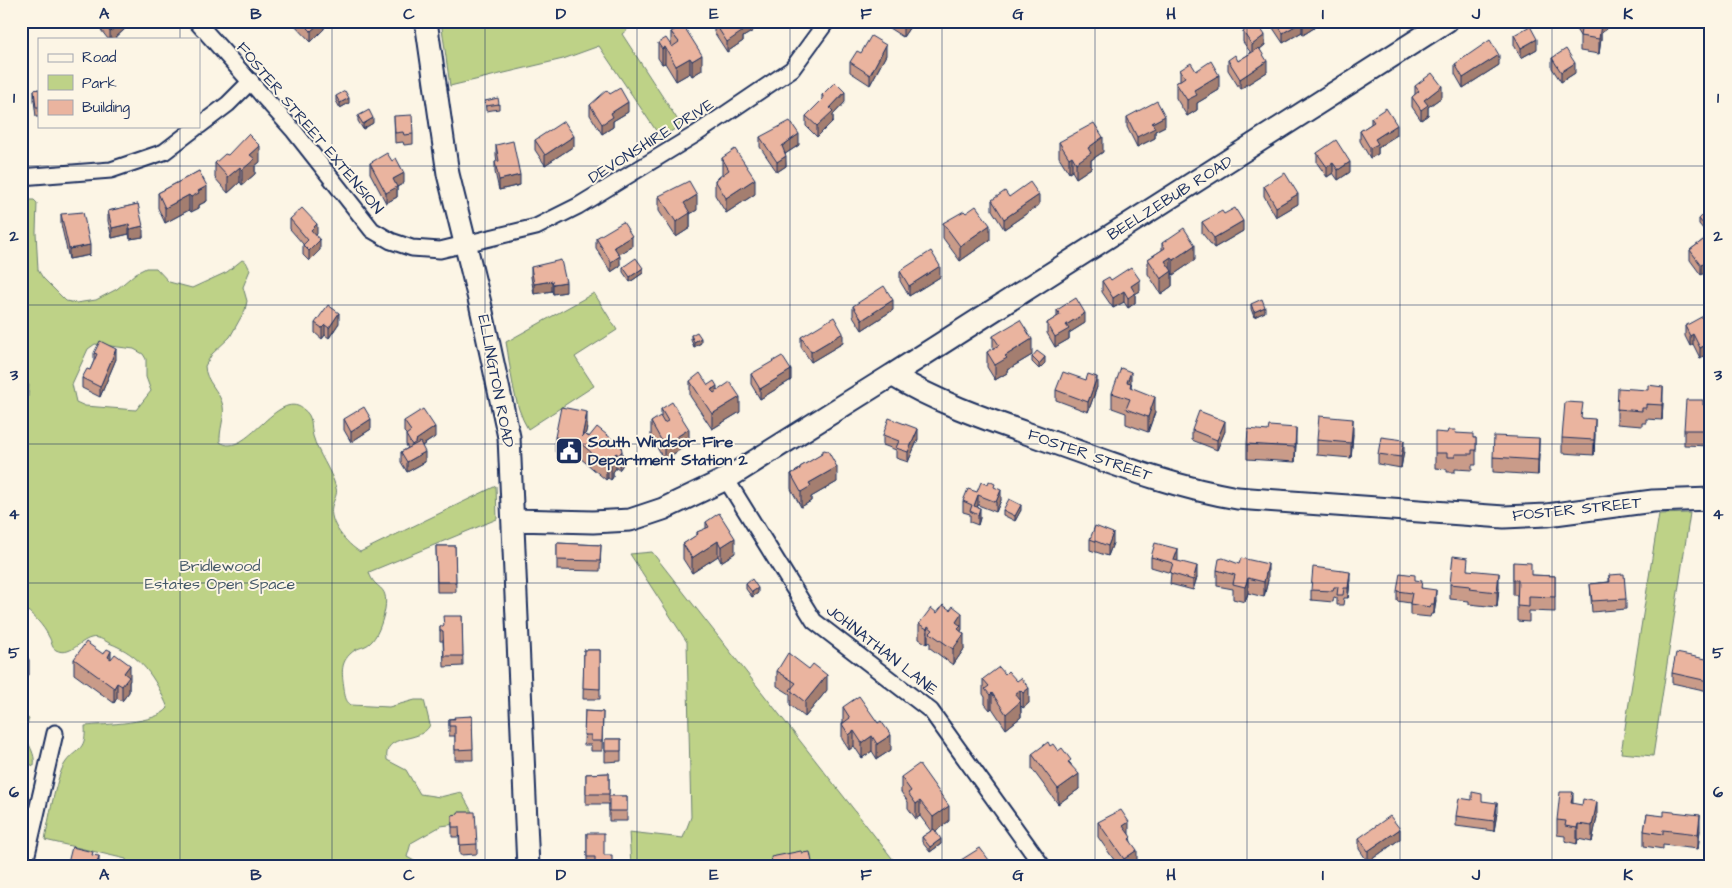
<svg xmlns="http://www.w3.org/2000/svg" width="1732" height="888" viewBox="0 0 1732 888" font-family="'Architects Daughter',sans-serif">
  <style>
    .green { fill: #bed287; stroke: #6c8072; fill-rule: evenodd }
    .lines { fill: none; stroke-linecap: round; stroke-linejoin: round }
    .street-casing { stroke: #1b2f5e; stroke-width: 19 }
    .secondary-casing { stroke: #1b2f5e; stroke-width: 25 }
    .street { stroke: #fcf5e5; stroke-width: 15 }
    .secondary { stroke: #fcf5e5; stroke-width: 21 }
    .wall { fill: #c99b89; stroke: #1b2f5e }
    .shaded-wall { fill: #a47e6f; stroke: #1b2f5e }
    .building { fill: #eab49f; stroke: #1b2f5e }
    .grid { fill: none; stroke: #1b2f5e; stroke-width: 1; stroke-opacity: 0.55 }
    .labels { text-anchor: middle; dominant-baseline: central; stroke-width: 4; stroke-linejoin: round; paint-order: stroke }
    .street-label { font-size: 16px; fill: #1b2f5e; stroke: #fcf5e5 }
    .poi-label { font-size: 16px; font-weight: bold; fill: #1b2f5e; stroke: #fcf5e5; text-anchor: start }
    .park-label { font-size: 16px; fill: #445868; stroke: #fcf5e5 }
    .neatline { fill: none; stroke: #1b2f5e; stroke-width: 2 }
    .grid-label { font-size: 16px; text-anchor: middle; font-weight: bold; fill: #1b2f5e }
  </style>
  <rect width="100%" height="100%" fill="#fcf5e5"/>
  <filter id="ink" filterUnits="userSpaceOnUse"><feTurbulence type="fractalNoise" baseFrequency=".02" numOctaves="2"/><feDisplacementMap in="SourceGraphic" scale="10" xChannelSelector="R" yChannelSelector="G"/><feConvolveMatrix kernelMatrix="1 2 1 2 8 2 1 2 1" color-interpolation-filters="sRGB"/></filter>
  <g filter="url(#ink)">
    <!-- green -->
    <path class="green" d="M441,21H637L622,34L681,125L661,138L599,46L563,59L450,86Z
      M21,200H34L37,203L36,232L38,270L43,278L66,301L76,303L96,300L117,289L136,273L146,268H156L169,282L192,288L227,272L242,260L246,262L250,270L243,287L247,301L245,310L230,337L212,354L205,366C205,381 220,391 223,406C225,418 219,430 220,442C246,460 277,388 303,409C314,417 310,425 313,436C318,454 331,469 336,488C338,494 334,499 332,506C328,523 347,544 360,552L496,486L497,519L369,572C374,591 389,583 385,609C383,619 379,633 372,641C367,647 361,647 355,650C339,661 342,673 344,688C345,695 345,701 351,705L389,707L415,700H424L430,725C420,745 383,731 387,760L406,770L420,794L440,797L461,792L472,812L456,824L441,826L411,843L407,857L425,867H127L126,859L45,840C48,823 56,778 64,765C74,748 87,753 85,726C105,724 156,724 168,708C155,677 141,655 109,643C104,640 97,636 91,638C79,641 70,657 56,650C51,647 52,642 49,637C44,626 32,613 21,606V405L28,399L29,385L21,376ZM95,344L134,349L143,354L146,359V377L151,391L136,410L85,406L76,402L72,384L88,349Z
      M594,293L617,330L575,357L594,386L528,429C513,405 511,369 506,342Z
      M1690,513L1653,756L1621,753L1659,514Z
      M652,552L899,867H728L723,862L717,867H631L629,832L683,838L691,817L687,642L630,554Z
      M21,714L29,719C18,740 37,747 34,766L29,764L27,773L21,781Z"/>
    <g class="lines">
      <!-- street casing -->
      <g class="street-casing">
        <path id="street" d="M196,21L294,131L372,230L391,241L412,248L440,250L536,227L578,206L696,134L792,69L827,21
          M199,126L228,104L251,81
          M21,177L111,170L164,152L198,126
          M726,479L814,621L931,711L1043,867
          M24,867L55,733"/>
      </g>
      <!-- secondary casing -->
      <g class="secondary-casing">
        <path id="secondary" d="M426,21L448,174L480,303L509,437L528,867
          M892,375L1447,21
          M514,520L593,522L630,520L663,509L726,479L892,375C941,405 995,422 1049,441C1111,463 1172,487 1237,498L1504,517L1547,515L1653,501L1711,499"/>
      </g>
      <!-- street -->
      <use href="#street" class="street"/>
      <!-- secondary -->
      <use href="#secondary" class="secondary"/>
    </g>
    <!-- wall -->
    <path class="wall" d="M94,21H126V28L114,39H108Z
      M291,21H324V29L311,42Z
      M753,21V31L743,37V41L727,52L714,32V22Z
      M889,21H914L903,37L889,28Z
      M1172,21H1181V23L1176,27Z
      M1273,21H1314V28L1303,35L1302,32L1283,43L1273,28Z
      M1571,21H1607V29L1601,33V39L1599,54L1580,51V36Z
      M671,32L702,70L692,76L690,73L676,81L665,63L662,64L658,58V43L671,46Z
      M1243,32L1265,45L1260,49L1267,72L1240,89L1228,70V60L1238,61L1251,53L1243,42Z
      M1514,35L1537,49L1521,58L1514,45Z
      M861,53L886,55L870,85L850,72V62Z
      M1552,58L1575,73L1561,82L1552,68Z
      M1455,64L1499,65L1463,88L1455,74Z
      M1180,70L1196,71L1219,90L1197,103V110L1187,116L1176,98V83L1180,80Z
      M1415,86L1442,97L1428,107V115L1421,120L1412,107V97L1415,94Z
      M39,89V117H36L34,100V90Z
      M610,94L628,112L613,121V127L602,134L590,115V105Z
      M822,95L845,102L833,115V121L817,137L806,126V116L822,100Z
      M336,96L349,103L340,108L336,101Z
      M485,101L499,104V109L486,111Z
      M358,116L373,123L363,129L358,121Z
      M394,116L413,134V144L404,145L403,142L395,143Z
      M1127,117L1165,126L1155,131V138L1137,147L1127,127Z
      M1371,118L1397,135L1378,147V154L1370,158L1360,141V131L1371,124Z
      M760,137L799,145L785,154L786,166L777,172L760,147Z
      M535,140L574,146L545,165L535,150Z
      M1059,142L1103,152L1091,160V168L1076,178L1072,171L1069,173L1059,157Z
      M496,145L520,185L499,190L495,172V162H497L496,155Z
      M1317,153L1350,172L1338,180L1333,173L1327,177L1317,163Z
      M722,158L755,194L726,213L715,195V180L722,175Z
      M260,162L255,166V174L242,185L240,182L228,193L215,178V163Z
      M370,163L404,183L397,187V197L386,203L370,173Z
      M199,171L207,201L199,205V208L191,212L189,210L165,223L158,208V193Z
      M1264,186L1298,204L1276,217L1264,196Z
      M659,196L697,210L690,214V228L676,237L659,211Z
      M1009,197L1039,205L1004,229L992,210V200Z
      M138,204L143,237L130,239L129,234L112,238L108,221V211Z
      M1706,212L1704,230L1699,224V219Z
      M966,213L990,240L960,261L943,238V223Z
      M61,214L90,255L69,259L61,224Z
      M1224,214L1243,231L1214,248L1202,233V222Z
      M290,219L317,234L316,235L320,250L309,261L303,255V244L290,229Z
      M1711,234L1701,275L1690,260V250Z
      M596,238L632,247L619,254L620,266L611,272L596,248Z
      M1162,243L1195,260L1173,275L1172,273V286L1161,294L1148,274V259L1162,250Z
      M531,267L566,292L553,294L552,291L534,294L531,277Z
      M623,267L643,273L630,282L623,272Z
      M900,271L940,277L909,296L900,281Z
      M1111,280L1140,291L1135,294V303L1128,308L1124,302L1113,308L1102,292V281Z
      M1251,304L1265,312L1254,317L1251,309Z
      M853,306L893,310L862,330L853,316Z
      M1057,310L1085,323L1069,333V339L1055,347L1047,333V323L1057,317Z
      M315,323H339L329,338L325,335L322,339L315,333Z
      M1685,326H1711V352L1700,358L1693,344L1690,346L1685,336Z
      M691,335L701,343L694,347L691,340Z
      M993,336L1032,355L1007,370V373L995,380L987,367V352L993,349Z
      M801,337L843,343L811,362L801,347Z
      M94,353L116,359L100,397L82,388V378L90,370L94,361Z
      M1032,357L1045,363L1039,369L1032,362Z
      M751,374L791,380L760,399L751,384Z
      M1086,380L1097,387L1088,412L1056,400V390Z
      M690,381L708,385L740,412L712,429L690,396Z
      M1131,383V388L1155,412L1148,432L1126,424V413L1112,408V393Z
      M1663,402L1662,420L1646,419V423H1642V426L1617,424V409Z
      M1703,405H1711V446L1684,445V430Z
      M661,409L689,444L664,460L651,437V422L661,417Z
      M1583,418L1595,434L1594,455L1562,453V438Z
      M344,419L371,429L351,442L344,430Z
      M404,421L435,437L422,446L425,462L407,472L401,462V452L408,448L406,445V434L404,432Z
      M587,427L585,435L621,446L622,466L619,470L616,468L613,472V477L611,480L608,478L606,480L579,457L555,452V437Z
      M1192,430L1225,431L1217,450L1192,440Z
      M1456,433L1473,438H1476V465H1472V470L1455,469V472H1447V469L1435,468V453Z
      M1353,434L1351,458L1317,455V440Z
      M883,435L918,439L908,462L896,458V450L883,445Z
      M1296,443L1295,462L1247,459V444Z
      M1404,451L1401,468L1378,464V454Z
      M821,452L837,482L811,497V501L801,507L791,489V474L800,469V467L821,455Z
      M1539,454L1538,475L1493,472V457Z
      M995,488L1001,500L996,512L978,505L977,507L980,518L978,525L970,522V514L963,512V501L977,492Z
      M1003,510H1021L1015,521L1003,515Z
      M706,522L735,553L721,562L718,556L692,573L683,559V544L697,535V532L706,529Z
      M1090,539L1113,543L1108,556L1090,550Z
      M557,543L601,545L600,571L557,570Z
      M436,546H455L456,592H437Z
      M1151,557L1178,560L1177,561L1197,577L1193,590L1170,584L1171,573L1151,567Z
      M1513,562L1531,575L1555,576V612L1529,611V622L1517,621V595H1513Z
      M1217,570L1268,580L1264,597L1248,593L1245,602L1233,599V589L1217,586Z
      M1468,570L1499,588L1497,607L1469,604V601L1450,599V584Z
      M1609,575L1626,599V609L1592,612L1590,584L1609,582Z
      M1415,580L1422,588L1436,600L1434,614H1431L1430,617L1410,615V603L1397,601V591Z
      M1350,583L1348,598H1344L1343,605H1337V598L1334,597L1333,602L1311,600V590Z
      M746,584L758,593L752,597L746,589Z
      M937,613L962,629L961,631L964,649L953,665L930,648V643L928,642L927,644L919,639V624Z
      M462,616L463,666L444,667L443,641H440V626H444Z
      M584,650H600V699H583Z
      M103,654L111,659L130,680L129,682V692L122,701L117,698L114,703L74,674V659Z
      M1711,660V676L1708,691L1672,683V673Z
      M777,671L827,690L805,717L790,705V694L777,686Z
      M983,679L1017,681L1029,703L1023,708L1021,706V717L1006,729L992,708L990,710L985,704V697L983,694Z
      M843,707L891,750L877,759L872,751L862,758L854,746L849,750L842,739V724L843,723Z
      M585,711L603,712L602,751H591V745H584Z
      M472,716L473,760H455V736H449V719Z
      M605,739H621V761L605,762Z
      M1050,746L1058,751L1071,764L1079,789L1058,804L1032,769V754Z
      M609,773V796H627V821H609V804H586V774Z
      M901,777L949,821L935,831L941,844L930,852L922,842V837L931,831L920,816L916,819L908,808V802L901,792Z
      M1482,801L1497,813L1494,831L1456,826V816Z
      M1573,804L1597,817L1592,842L1578,839L1577,844L1565,841V836L1557,835V820Z
      M1647,814L1700,830L1698,849L1663,845V849L1644,846V831Z
      M452,815L477,844V854L460,855L459,837H452Z
      M1098,822L1129,834L1137,865L1134,867H1119L1098,837Z
      M587,833L604,855L612,867H587Z
      M1359,838L1400,839L1368,862L1359,849Z
      M961,860L989,865L990,867H961Z"/>
    <!-- shaded-wall -->
    <path class="shaded-wall" d="M122,21H126V28L114,39H110V32Z
      M322,21H324V29L311,42V31Z
      M752,21H753V31L743,37V41L727,52V42L741,28Z
      M907,21H914L903,37V27Z
      M1176,21H1181V23L1176,27Z
      M1308,21H1314V28L1303,35V24Z
      M1597,21H1607V29L1601,33V39L1599,54V39L1594,23Z
      M1302,22V32L1283,43V33Z
      M1265,35V45L1252,55V45Z
      M1537,39V49L1521,58V48Z
      M886,45V55L870,85V75Z
      M665,47V63L662,64V49Z
      M702,55V70L692,76V61Z
      M1499,55V65L1463,88V78Z
      M690,58V73L676,81V66Z
      M1267,61V72L1240,89V79Z
      M1575,63V73L1561,82V72Z
      M1219,75V90L1197,103V110L1187,116V100L1194,90Z
      M1442,86V97L1428,107V115L1421,120V110L1424,100Z
      M845,92V102L833,115V121L817,137V126L830,108Z
      M349,98V103L340,108V103Z
      M628,102V112L613,121V127L602,134V124L611,113Z
      M1165,116V126L1155,131V138L1137,147V137L1152,123Z
      M373,118V123L363,129V124Z
      M1397,125V135L1378,147V154L1370,158V148L1375,139Z
      M799,134V145L782,156V146Z
      M574,136V146L545,165V155Z
      M1103,137V152L1091,160V168L1076,178V163L1088,148Z
      M260,146V162L255,166V174L242,185V170L250,155Z
      M786,156V166L777,172V162Z
      M1072,156V171L1069,173V158Z
      M1350,162V172L1338,180V170Z
      M1333,163V173L1327,177V167Z
      M240,167V182L228,193V177Z
      M404,173V183L397,187V197L386,203V193L393,179Z
      M520,175V185L499,190V180Z
      M755,179V194L726,213V198Z
      M207,186V201L199,205V208L191,212V197L198,191Z
      M1298,194V204L1276,217V207Z
      M189,195V210L165,223V208Z
      M697,195V210L690,214V228L676,237V222L684,203Z
      M1039,195V205L1004,229V219Z
      M1711,219V224L1704,230V225Z
      M1243,221V231L1214,248V238Z
      M129,224V234L112,238V228Z
      M317,224V234L311,240V230Z
      M990,225V240L960,261V246Z
      M143,226V237L130,239V229Z
      M632,236V247L614,257V247Z
      M320,240V250L309,261V251Z
      M90,245V255L69,259V249Z
      M1195,245V260L1173,275V260Z
      M620,256V266L611,272V262Z
      M1171,257V272L1165,261Z
      M1711,259V269L1701,275V265Z
      M940,266V277L909,296V286Z
      M643,268V273L630,282V277Z
      M1172,271V286L1161,294V279Z
      M1140,280V291L1135,294V303L1128,308V298L1131,286Z
      M552,281V291L534,294V284Z
      M566,282V292L553,294V284Z
      M1124,291V302L1113,308V298Z
      M893,300V310L862,330V320Z
      M1265,307V312L1254,317V312Z
      M339,313V323L329,338V328Z
      M1085,313V323L1069,333V339L1055,347V337L1066,325Z
      M325,325V335L322,339V328Z
      M843,333V343L811,362V352Z
      M1693,334V344L1690,346V336Z
      M701,338V343L694,347V342Z
      M1032,339V355L1007,370V373L995,380V365L1005,356Z
      M1711,342V352L1700,358V348Z
      M116,349V359L100,397V387Z
      M1045,357V363L1039,369V364Z
      M791,370V380L760,399V389Z
      M1131,372V385V383V398L1127,382Z
      M1097,377V387L1088,412V402Z
      M717,386V401L711,390Z
      M1663,387V402L1662,420V405Z
      M740,397V412L712,429V414Z
      M1155,397V412L1148,432V417Z
      M587,412V427L583,445L582,437Z
      M371,419V429L351,442V432Z
      M1353,419V434L1351,458V443Z
      M1595,419V434L1594,455V440Z
      M1225,421V431L1217,450V440Z
      M435,427V437L417,449L412,455V445L416,440Z
      M1296,428V443L1295,462V447Z
      M689,429V444L664,460V445Z
      M918,429V439L908,462V452Z
      M1539,438V454L1538,475V460Z
      M1404,440V451L1401,468V457Z
      M622,451V466L619,470V455Z
      M425,452V462L407,472V462Z
      M616,453V468L613,472V477L611,480V460Z
      M608,463V478L606,480V465Z
      M837,467V482L811,497V501L801,507V492L809,483Z
      M1001,490V500L996,512V502Z
      M978,495V505L975,513L974,506Z
      M1021,505V510L1015,521V516Z
      M980,508V518L978,525V515Z
      M1113,533V543L1108,556V546Z
      M735,538V553L721,562V547Z
      M718,541V556L692,573V558Z
      M1178,549V560L1174,570V560Z
      M1268,564V580L1264,597V582Z
      M1197,566V577L1193,590V580Z
      M1350,572V583L1348,598V588Z
      M1499,573V588L1497,607V592Z
      M1248,578V593L1245,602V587Z
      M758,588V593L752,597V592Z
      M1436,590V600L1434,614V604Z
      M962,613V629L961,631V639L964,634V649L953,665V649L956,622Z
      M928,626V642L927,644V629Z
      M111,651V666L108,657Z
      M29,660V675L21,680V665Z
      M130,665V680L129,682V692L122,701V686L124,673Z
      M1711,666V676L1708,691V681Z
      M827,675V690L805,717V702Z
      M117,683V698L114,703V688Z
      M1029,688V703L1023,708V693Z
      M1020,690L1021,717L1006,729V714L1015,694Z
      M992,693V708L990,710V695Z
      M854,731V746L849,750V735Z
      M891,735V750L877,759V744Z
      M872,736V751L862,758V743Z
      M1079,774V789L1058,804V789Z
      M1573,792V807L1571,803Z
      M920,801V816L916,819V804Z
      M1597,802V817L1592,842V826Z
      M1497,803V813L1494,831V821Z
      M949,806V821L933,833V817Z
      M1700,815V830L1698,849V834Z
      M1129,822V837L1123,826Z
      M1578,824V839L1577,844V828Z
      M1400,829V839L1368,862V851Z
      M941,839V844L930,852V847Z
      M1137,850V865L1134,867H1124V859Z
      M99,856V867H96Z"/>
    <!-- building -->
    <path class="building" d="M102,21H122L110,32Z
      M301,21H322L311,31Z
      M715,21H752L741,28L743,31L727,42L714,22Z
      M894,21H907L903,27Z
      M1275,21H1308L1303,24L1302,22L1283,33Z
      M1581,21H1597L1594,23L1601,24L1599,39L1580,36L1582,23Z
      M1256,22L1265,35L1252,45L1243,32Z
      M683,25L702,55L692,61L690,58L676,66L665,47L662,49L658,43L666,38L672,47L679,42L671,32Z
      M1530,26L1537,39L1521,48L1514,35Z
      M871,36L886,45L870,75L850,62L857,51L861,53Z
      M1490,40L1499,55L1463,78L1455,64Z
      M1259,48L1267,61L1240,79L1228,60L1235,55L1238,61Z
      M1566,49L1575,63L1561,72L1552,58Z
      M1211,61L1219,75L1194,90L1197,95L1187,100L1176,83L1185,77L1180,70L1191,63L1196,71Z
      M1432,73L1442,86L1424,100L1428,105L1421,110L1412,97L1419,91L1415,86Z
      M835,82L845,92L830,108L833,111L817,126L806,116L824,98L822,95Z
      M620,88L628,102L611,113L613,117L602,124L590,105L607,90L610,94Z
      M39,89V107H36L34,90Z
      M345,91L349,98L340,103L336,96Z
      M498,98L499,104L486,106L485,101Z
      M1157,101L1165,116L1152,123L1155,128L1137,137L1127,117Z
      M1386,108L1397,125L1375,139L1378,144L1370,148L1360,131L1374,122L1371,118Z
      M369,110L373,118L363,124L358,116Z
      M412,115L413,134L404,135L403,132L395,133L394,116Z
      M564,121L574,136L545,155L535,140Z
      M790,121L799,134L782,146L786,156L777,162L760,137Z
      M1094,123L1103,137L1088,148L1091,153L1076,163L1072,156L1069,158L1059,142Z
      M248,134L260,146L250,155L255,159L242,170L240,167L228,177L215,163L225,154L228,155Z
      M1336,140L1350,162L1338,170L1333,163L1327,167L1317,153Z
      M513,141L520,175L499,180L495,162L499,161L496,145Z
      M735,149L755,179L726,198L715,180L729,170L722,158Z
      M387,153L392,161L396,158L404,173L393,179L397,187L386,193L370,163Z
      M199,171L207,186L198,191L199,193L191,197L189,195L165,208L158,193Z
      M1285,173L1298,194L1276,207L1264,186Z
      M689,181L697,195L684,203L690,213L676,222L659,196Z
      M1030,182L1039,195L1004,219L992,200L1005,191L1009,197Z
      M138,204L143,226L130,229L129,224L112,228L108,211Z
      M976,206L990,225L960,246L943,223L964,211L966,213Z
      M302,208L317,224L311,230L320,240L309,251L303,245L308,240L290,219Z
      M1235,208L1243,221L1214,238L1202,222L1222,211L1224,214Z
      M83,212L90,245L69,249L61,214Z
      M1706,212L1711,217V219L1704,225L1699,219Z
      M623,222L632,236L614,247L620,256L611,262L596,238Z
      M1184,228L1195,245L1173,260L1171,257L1165,261L1172,271L1161,279L1148,259L1165,248L1162,243Z
      M1711,234V259L1701,265L1690,250Z
      M931,251L940,266L909,286L900,271Z
      M636,258L643,268L630,277L623,267Z
      M561,260L566,282L553,284L552,281L534,284L531,267Z
      M1131,267L1140,280L1131,286L1135,293L1128,298L1124,291L1113,298L1102,281L1109,277L1111,280Z
      M884,286L893,300L862,320L853,306Z
      M1076,298L1085,313L1066,325L1069,329L1055,337L1047,323L1060,315L1057,310Z
      M1262,299L1265,307L1254,312L1251,304Z
      M328,305L339,313L329,328L325,325L322,328L315,323Z
      M1705,315L1711,326L1708,328L1711,332V342L1700,348L1693,334L1690,336L1685,326Z
      M834,317L843,333L811,352L801,337Z
      M1020,320L1032,339L1005,356L1007,358L995,365L987,352L999,345L993,336Z
      M697,332L701,338L694,342L691,335Z
      M100,341L116,349L100,387L82,378L87,369L90,370L97,354L94,353Z
      M1037,351L1045,357L1039,364L1032,357Z
      M782,356L791,370L760,389L751,374Z
      M1121,368L1131,372L1127,382L1131,383L1130,387L1155,397L1148,417L1126,409L1130,399L1112,393Z
      M1063,372L1086,380L1088,374L1097,377L1088,402L1056,390Z
      M700,373L708,385L714,381L717,386L711,390L714,393L730,382L740,397L712,414L690,381Z
      M1648,385L1663,387L1662,405L1646,404V408H1642V411L1617,409L1618,388L1648,390Z
      M1686,400H1703V405H1711V430H1684Z
      M672,402L689,429L664,445L651,422L660,416L664,423L668,421L661,409Z
      M1565,402L1583,403L1581,418L1595,419L1594,440L1562,438Z
      M364,407L371,419L351,432L344,419Z
      M561,407L587,412L582,437L584,434L589,437L597,427L621,446L622,451L619,455L616,453L611,460L613,462L611,465L608,463L606,465L579,442L555,437Z
      M423,409L435,427L416,440L417,441L412,445L406,435L411,431L404,421Z
      M1199,411L1225,421L1217,440L1192,430Z
      M1319,416L1353,419L1351,443L1317,440Z
      M889,418L918,429L908,452L896,448L899,441L883,435Z
      M1269,426L1296,428L1295,447L1247,444L1248,429L1268,431Z
      M1448,430H1456L1455,433L1473,434V438H1476V450H1472V454H1455V457H1447V453H1435V432L1447,433Z
      M1494,436L1539,438L1538,460L1493,457Z
      M1381,437L1404,440L1401,457L1378,454Z
      M420,442L425,452L407,462L401,452Z
      M824,450L828,451L837,467L809,483L811,486L801,492L791,474L800,469V467L822,454L821,452Z
      M989,481L995,484L994,487L1001,490L996,502L978,495L974,506L980,508L978,515L970,511L972,505L963,501L968,489L977,492L981,482L988,485Z
      M1009,499L1021,505L1015,516L1003,510Z
      M719,513L735,538L721,547L718,541L692,558L683,544L698,534L697,532L709,527L706,522Z
      M1095,526L1113,533L1108,546L1090,539Z
      M557,543L601,545L600,561L557,560Z
      M1155,543L1178,549L1174,560L1197,566L1193,580L1170,573L1173,563L1151,557Z
      M436,546H455L456,582H437Z
      M1453,556L1468,558L1467,570L1499,573L1497,592L1469,589L1470,586L1450,584Z
      M1223,558L1239,564L1241,558L1268,564L1264,582L1248,578L1245,587L1233,584L1235,575L1217,570L1219,559Z
      M1513,562L1531,563V575L1555,576V597L1529,596V607L1517,606L1518,580H1513Z
      M1313,567L1350,572L1348,588H1344L1343,595H1337L1338,587H1334L1333,591L1311,590Z
      M1400,573L1415,575V580L1422,581L1421,588L1436,590L1434,604H1431L1430,607L1410,604L1412,593L1397,591Z
      M1624,574L1626,599L1592,601L1590,584L1610,582L1609,575Z
      M752,579L758,588L752,592L746,584Z
      M943,605L950,610L953,606L962,613L956,622L961,626L958,629L964,634L953,649L930,633L933,630L928,626L927,629L919,624L931,608L937,613Z
      M443,616H462L463,656H444L443,631H440V626H444Z
      M86,642L103,654L107,649L111,651L108,657L111,659L115,654L130,665L124,673L129,677L122,686L117,683L114,688L74,659Z
      M21,647L29,660L21,665Z
      M584,650H600V689L583,688Z
      M788,653L809,669L813,664L827,675L805,702L790,690L796,683L777,671Z
      M1676,653L1711,660V666L1708,681L1672,673Z
      M999,667L1005,674L1008,671L1017,681L1021,678L1029,688L1023,693L1020,690L1015,694L1021,701L1006,714L992,693L990,695L985,689L989,686L983,679Z
      M859,696L878,723L881,721L891,735L877,744L872,736L862,743L854,731L849,735L842,724L850,718L843,707Z
      M585,711L603,712L602,741H591V735H584Z
      M472,716L473,749L455,750V726H449V719H455L454,717Z
      M605,739H621V751H605Z
      M1048,742L1050,746L1053,744L1058,751L1062,748L1071,760L1068,762L1079,774L1058,789L1032,754Z
      M919,764L949,806L933,817L920,801L916,804L908,793L911,791L901,777Z
      M609,773V794H586V774Z
      M1472,792L1482,794V801L1497,803L1494,821L1456,816L1459,798L1472,800Z
      M1560,792H1573L1571,803L1582,805L1583,799L1597,802L1592,826L1578,824L1577,828L1565,826L1566,821L1557,820Z
      M609,796H627V811H609Z
      M1121,810L1129,822L1123,826L1131,837L1129,839L1137,850L1124,859L1098,822Z
      M1664,811L1700,815L1698,834L1663,830V834L1644,831L1647,814L1664,816Z
      M458,812H475L477,844L460,845L459,827H452V815L458,814Z
      M1390,816L1400,829L1368,851L1359,838Z
      M934,829L941,839L930,847L922,837Z
      M587,833H604V855H612V867H595V857H587Z
      M72,847L93,852L92,855L99,856L96,867H67Z
      M980,848L989,860L986,862L990,867H966L961,860Z
      M801,851L802,853L810,852L813,867H773L771,857Z"/>
  </g>
  <!-- grid -->
  <path class="grid" d="M180,21V39M332,21V867M485,21V867M637,21V867M790,21V867M942,21V867M1095,21V867M1247,21V867M1400,21V867M1552,21V867M180,126V867M21,166H1711M21,305H1711M21,444H1711M21,583H1711M21,722H1711"/>
  <!-- icons -->
  <defs>
    <g id="civic-square" transform="scale(1.4375)"><rect x="-9" y="-9" width="18" height="18" rx="4" fill="#1b2f5e" stroke="#fcf5e5"/><path d="M-.6-6.5H3V-4.5H.6V-3L4-1V1h2V6H-6V1h2V-1L-.6-3ZM-1.2 2.5V6h2.4V2.5Z" fill="#fff"/></g>
  </defs>
  <g fill-rule="evenodd">
    <use href="#civic-square" x="569" y="451"/>
  </g>
  <g class="labels">
    <!-- street labels -->
    <g class="street-label">
      <text transform="translate(310 128) rotate(50)">FOSTER STREET EXTENSION</text>
      <text transform="translate(651 141) rotate(-32)">DEVONSHIRE DRIVE</text>
      <text transform="translate(1170 198) rotate(-32)">BEELZEBUB ROAD</text>
      <text transform="translate(496 381) rotate(79)">ELLINGTON ROAD</text>
      <text transform="translate(1090 455) rotate(19)">FOSTER STREET</text>
      <text transform="translate(1577 509) rotate(-6)">FOSTER STREET</text>
      <text transform="translate(882 650) rotate(38)">JOHNATHAN LANE</text>
    </g>
    <!-- poi labels -->
    <g class="poi-label">
      <text x="588" y="442">South Windsor Fire<tspan x="588" dy="18">Department Station 2</tspan></text>
    </g>
    <!-- park labels -->
    <g class="park-label">
      <text x="220" y="566">Bridlewood<tspan x="220" dy="18">Estates Open Space</tspan></text>
    </g>
  </g>
  <!-- margin -->
  <rect width="1732" height="888" fill="none" stroke="#fcf5e5" stroke-width="55"/>
  <!-- legend -->
  <rect x="38" y="38" width="162" height="90" fill="#fcf5e5" stroke="#a2a6af"/>
  <rect x="48" y="54" width="25" height="8" fill="#fcf5e5" stroke="#a2a6af"/>
  <text x="82" y="62" font-size="15" fill="#1b2f5e">Road</text>
  <rect x="48" y="75" width="25" height="15" fill="#bed287" stroke="#a2a6af"/>
  <text x="82" y="88" font-size="15" fill="#1b2f5e">Park</text>
  <rect x="48" y="100" width="25" height="15" fill="#eab49f" stroke="#a2a6af"/>
  <text x="82" y="112" font-size="15" fill="#1b2f5e">Building</text>
  <rect x="28" y="28" width="1676" height="832" class="neatline"/>
  <g class="grid-label">
    <text x="104" y="19">A</text>
    <text x="256" y="19">B</text>
    <text x="409" y="19">C</text>
    <text x="561" y="19">D</text>
    <text x="714" y="19">E</text>
    <text x="866" y="19">F</text>
    <text x="1018" y="19">G</text>
    <text x="1171" y="19">H</text>
    <text x="1323" y="19">I</text>
    <text x="1476" y="19">J</text>
    <text x="1628" y="19">K</text>
    <text x="14" y="103">1</text>
    <text x="1718" y="103">1</text>
    <text x="14" y="241">2</text>
    <text x="1718" y="241">2</text>
    <text x="14" y="380">3</text>
    <text x="1718" y="380">3</text>
    <text x="14" y="519">4</text>
    <text x="1718" y="519">4</text>
    <text x="14" y="658">5</text>
    <text x="1718" y="658">5</text>
    <text x="14" y="797">6</text>
    <text x="1718" y="797">6</text>
    <text x="104" y="880">A</text>
    <text x="256" y="880">B</text>
    <text x="409" y="880">C</text>
    <text x="561" y="880">D</text>
    <text x="714" y="880">E</text>
    <text x="866" y="880">F</text>
    <text x="1018" y="880">G</text>
    <text x="1171" y="880">H</text>
    <text x="1323" y="880">I</text>
    <text x="1476" y="880">J</text>
    <text x="1628" y="880">K</text>
  </g>
</svg>
